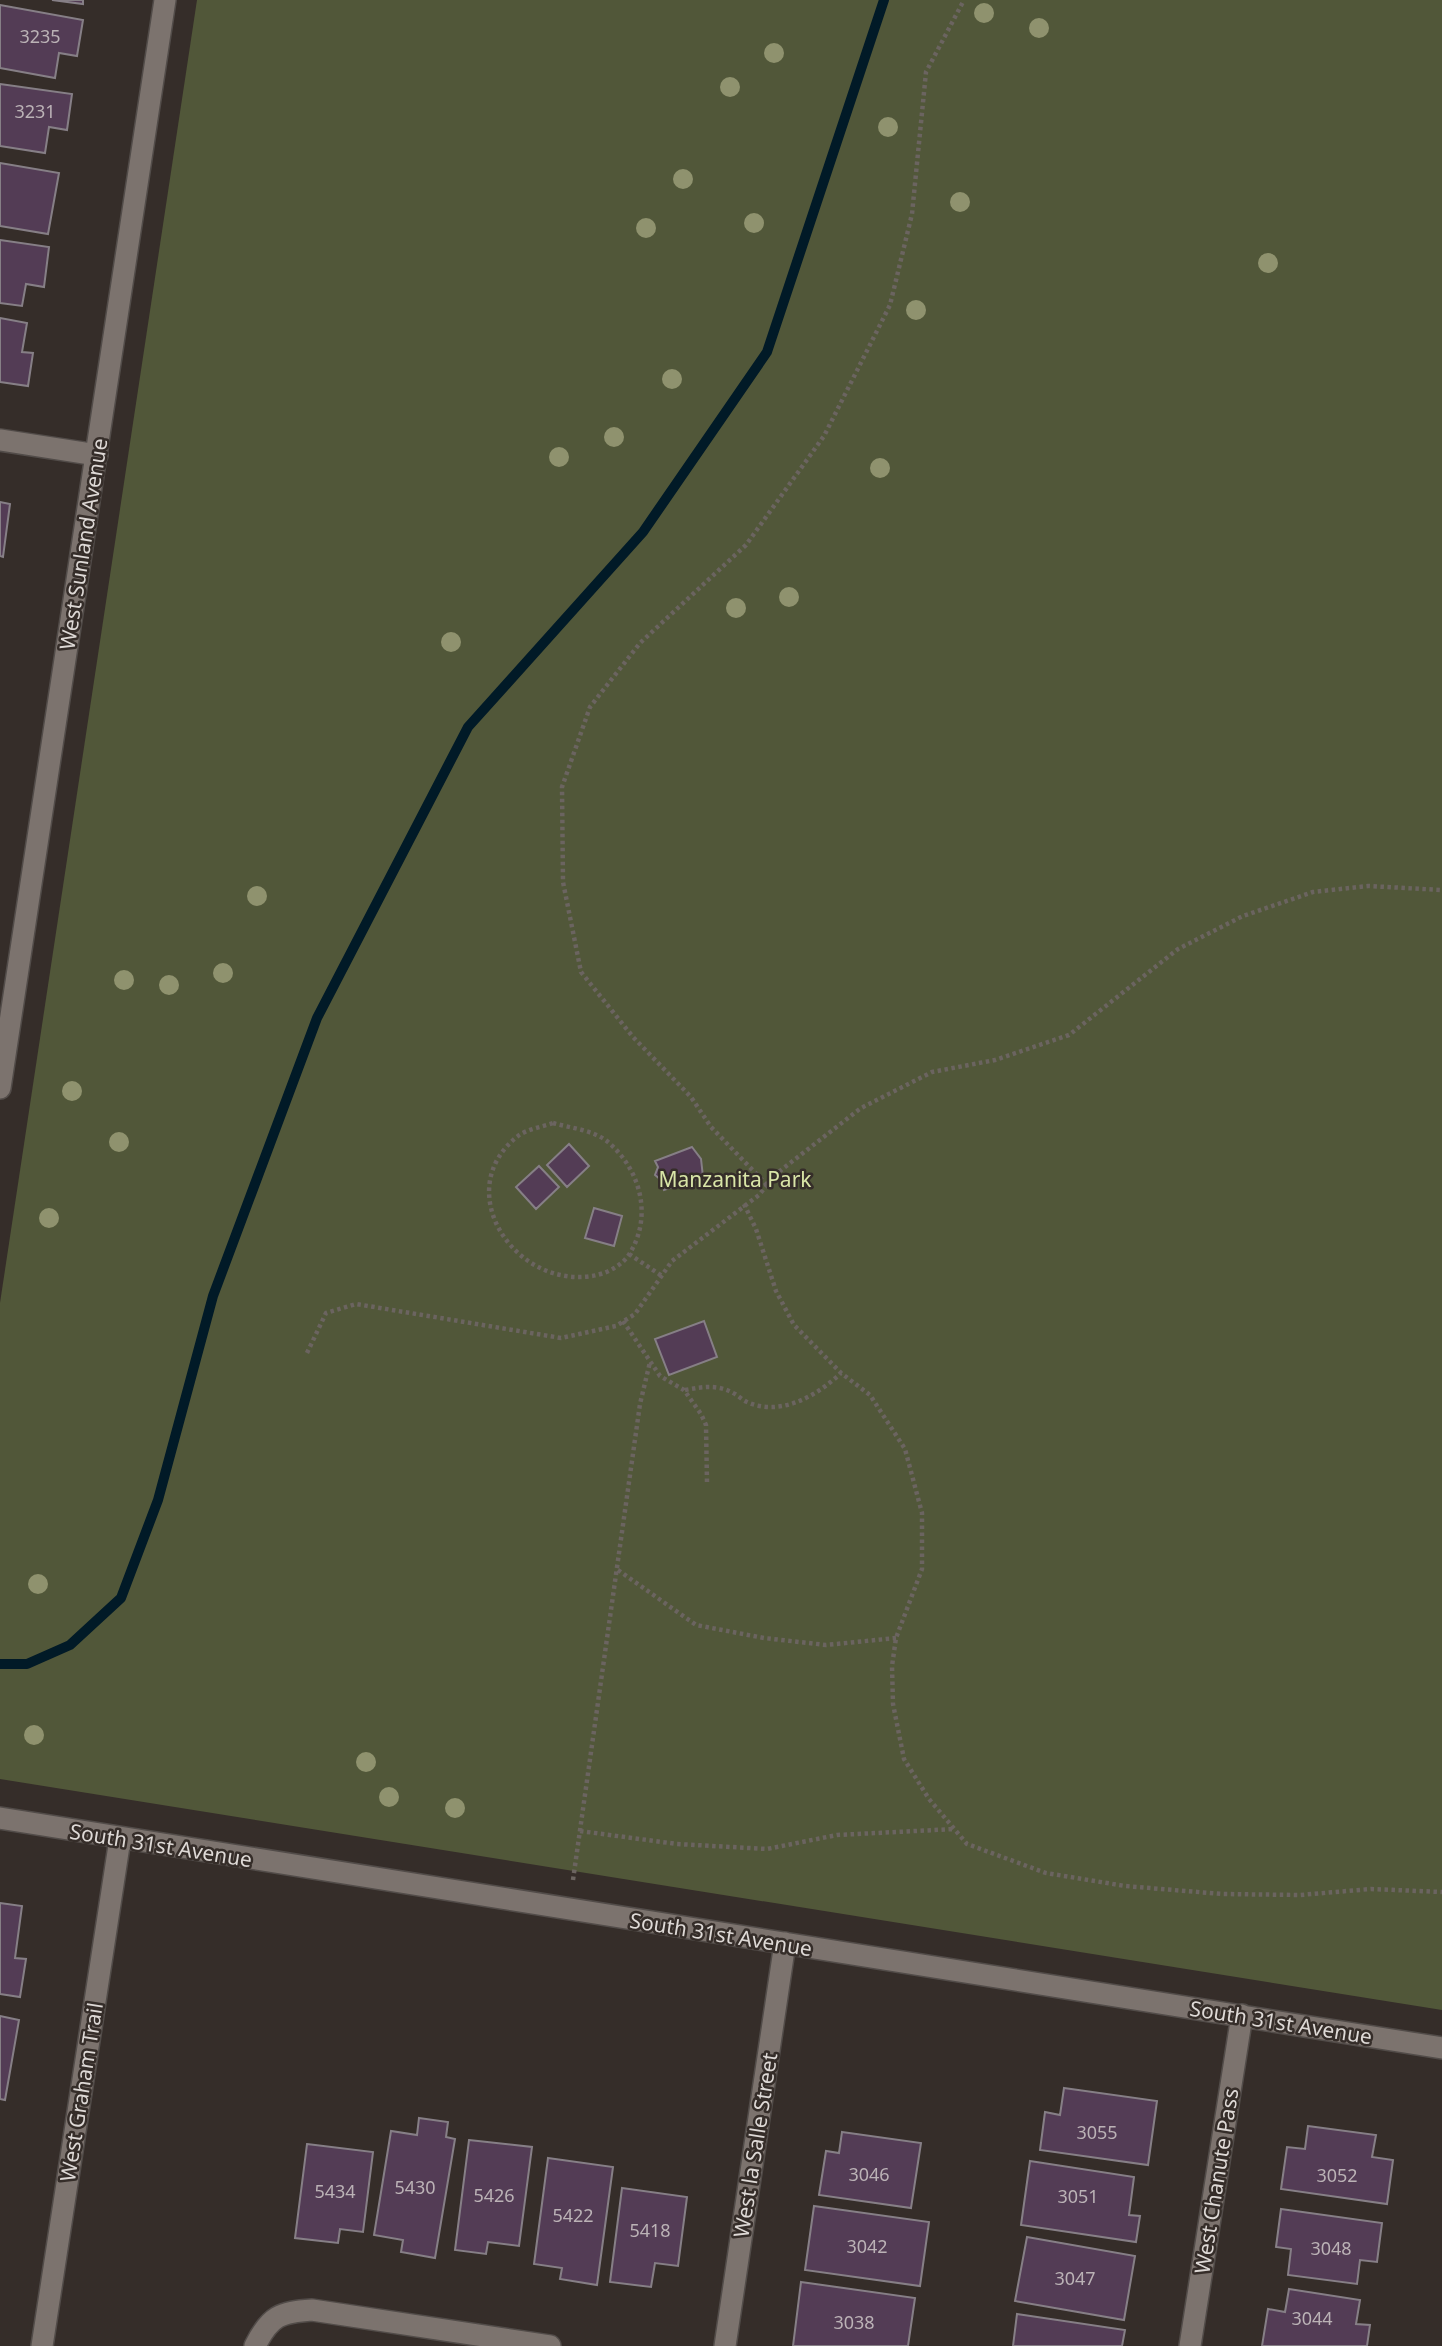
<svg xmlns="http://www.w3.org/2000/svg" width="1442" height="2346" viewBox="0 0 1442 2346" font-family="'Noto Sans',sans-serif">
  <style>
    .green { fill: #515739 }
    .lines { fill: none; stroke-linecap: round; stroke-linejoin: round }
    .stream { stroke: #011a27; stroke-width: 10 }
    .building { fill: #533c55; stroke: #867f86; stroke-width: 2 }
    .minor-casing { stroke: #524c49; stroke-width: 24 }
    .path { stroke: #6b6460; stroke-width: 4.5; stroke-dasharray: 3.5 3.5; stroke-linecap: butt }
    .minor { stroke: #7c736e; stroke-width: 21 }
    .tree { fill: #8f926e }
    .labels { text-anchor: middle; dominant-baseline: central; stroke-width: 5; stroke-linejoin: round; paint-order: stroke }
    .number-label { font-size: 18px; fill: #bbb2b6 }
    .street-label { font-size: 21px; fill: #ded9d6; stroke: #352d29 }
    .park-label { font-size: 21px; fill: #d9e5a7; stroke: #352d29 }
  </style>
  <rect width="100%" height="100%" fill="#352d29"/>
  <!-- green -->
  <path class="green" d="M197,0H1442V2010L0,1779V1303Z"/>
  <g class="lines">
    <!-- stream -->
    <path class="stream" d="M0,1664H27L70,1645L121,1598L158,1500L213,1296L317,1018L468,727L643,532L767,352L884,0"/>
  </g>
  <!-- building -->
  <path class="building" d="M52,0H83V4Z
    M0,5L83,20L77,56L59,53L55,78L0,68Z
    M0,84L72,94L67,130L49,127L45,153L0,146Z
    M0,163L59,173L48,234L0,226Z
    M0,240L49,247L44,287L26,284L22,306L0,303Z
    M0,318L27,323L22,352L33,353L28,386L0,382Z
    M0,502L10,504L3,557L0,556Z
    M569,1144L589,1166L567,1187L547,1165Z
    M692,1147L701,1159L703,1177L664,1190L661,1180L655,1175L658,1167L655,1161Z
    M539,1166L559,1187L536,1209L516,1187Z
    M594,1208L622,1216L614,1246L585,1238Z
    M704,1321L717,1357L669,1375L655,1339Z
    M0,1903L22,1906L15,1958L26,1959L20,1997L0,1994Z
    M0,2016L19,2020L5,2100L0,2099Z
    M1064,2088L1157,2101L1148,2165L1040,2150L1045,2112L1060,2115Z
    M419,2118L448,2122L446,2137L455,2139L435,2258L401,2252L403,2240L374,2235L391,2131L417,2135Z
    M1308,2126L1376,2135L1372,2157L1393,2160L1387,2204L1281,2189L1287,2147L1305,2149Z
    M842,2132L921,2143L911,2208L819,2195L826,2151L839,2153Z
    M469,2140L532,2147L519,2246L488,2242L486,2254L455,2250Z
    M307,2144L373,2152L363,2232L340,2229L338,2243L295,2238Z
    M548,2158L613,2167L597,2285L560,2279L562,2268L534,2264Z
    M1030,2161L1134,2177L1129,2215L1140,2216L1136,2242L1021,2225Z
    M622,2188L687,2197L678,2266L655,2263L651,2287L610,2282Z
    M814,2206L929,2222L920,2286L805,2270Z
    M1281,2209L1382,2223L1377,2262L1360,2260L1357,2284L1288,2275L1291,2249L1276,2247Z
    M1027,2237L1135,2256L1124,2320L1015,2301Z
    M801,2282L915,2298L908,2346H793Z
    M1289,2289L1360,2300L1356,2324L1370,2325L1367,2346H1262L1268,2309L1285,2312Z
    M1017,2314L1125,2330L1122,2346H1013Z"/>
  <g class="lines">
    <!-- minor casing -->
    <g class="minor-casing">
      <path id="minor" d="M0,440L97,455
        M0,1088L165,0
        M0,1818L1442,2048
        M42,2346L120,1839
        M255,2346C270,2316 280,2312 312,2310L550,2346
        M725,2346L785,1943
        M1190,2346L1242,2015"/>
    </g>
    <!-- path -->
    <path class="path" d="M553,1123C570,1128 594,1130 608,1142C642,1171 653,1219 628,1256C620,1267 605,1274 592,1276C513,1288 450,1189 518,1136C527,1129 542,1127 553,1123Z
      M767,1185L711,1127L691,1097L633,1037L581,972L563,882L562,787L590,707L640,643L746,545L824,436L890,305L912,214L926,72L964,0
      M744,1204L756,1229L776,1291L794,1325L841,1373L870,1395L905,1449L922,1513V1569L896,1638L892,1666L893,1704L904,1759L929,1799L967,1844L1046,1873L1125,1886L1222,1894L1300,1895L1371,1889L1442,1892
      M629,1254L662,1276
      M623,1321L660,1376L684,1390L701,1414L706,1425L707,1483
      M307,1353L326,1313L356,1304L561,1338L616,1326L635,1314L672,1261L759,1195L776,1174L861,1108L932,1072L995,1060L1069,1035L1178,949L1243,916L1313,892L1368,886L1442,890
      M685,1390C702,1387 717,1384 733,1393C738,1395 742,1400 747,1402C780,1417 817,1396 841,1373
      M618,1570L696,1625L764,1638L826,1645L896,1638
      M580,1831L677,1844L767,1849L837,1835L955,1829
      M573,1880L640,1404L650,1362"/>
    <!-- minor -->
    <use href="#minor" class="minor"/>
  </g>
  <!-- trees -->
  <g class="tree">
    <circle cx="984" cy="13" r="10"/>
    <circle cx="1039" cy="28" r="10"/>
    <circle cx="774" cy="53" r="10"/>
    <circle cx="730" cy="87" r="10"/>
    <circle cx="888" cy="127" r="10"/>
    <circle cx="683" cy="179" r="10"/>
    <circle cx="960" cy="202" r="10"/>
    <circle cx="754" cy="223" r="10"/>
    <circle cx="646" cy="228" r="10"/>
    <circle cx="1268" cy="263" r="10"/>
    <circle cx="916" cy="310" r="10"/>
    <circle cx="672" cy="379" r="10"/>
    <circle cx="614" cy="437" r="10"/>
    <circle cx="559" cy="457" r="10"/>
    <circle cx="880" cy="468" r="10"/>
    <circle cx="789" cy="597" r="10"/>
    <circle cx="736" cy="608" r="10"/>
    <circle cx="451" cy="642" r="10"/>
    <circle cx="257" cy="896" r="10"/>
    <circle cx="223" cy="973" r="10"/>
    <circle cx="124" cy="980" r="10"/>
    <circle cx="169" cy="985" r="10"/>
    <circle cx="72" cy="1091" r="10"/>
    <circle cx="119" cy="1142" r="10"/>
    <circle cx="49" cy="1218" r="10"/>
    <circle cx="38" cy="1584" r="10"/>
    <circle cx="34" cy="1735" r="10"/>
    <circle cx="366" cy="1762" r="10"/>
    <circle cx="389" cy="1797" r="10"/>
    <circle cx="455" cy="1808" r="10"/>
  </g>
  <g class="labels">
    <!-- number labels -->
    <g class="number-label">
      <text x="40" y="36">3235</text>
      <text x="35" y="111">3231</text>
      <text x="1097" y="2132">3055</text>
      <text x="869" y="2174">3046</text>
      <text x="1337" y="2175">3052</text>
      <text x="415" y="2187">5430</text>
      <text x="335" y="2191">5434</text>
      <text x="494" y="2195">5426</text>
      <text x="1078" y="2196">3051</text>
      <text x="573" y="2215">5422</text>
      <text x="650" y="2230">5418</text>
      <text x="867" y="2246">3042</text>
      <text x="1331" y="2248">3048</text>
      <text x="1075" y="2278">3047</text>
      <text x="1312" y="2318">3044</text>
      <text x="854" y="2322">3038</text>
    </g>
    <!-- street labels -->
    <g class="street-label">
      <text transform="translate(83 544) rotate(-81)">West Sunland Avenue</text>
      <text transform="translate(161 1845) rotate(9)">South 31st Avenue</text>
      <text transform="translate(721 1934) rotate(9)">South 31st Avenue</text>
      <text transform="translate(1281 2022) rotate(9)">South 31st Avenue</text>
      <text transform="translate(81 2092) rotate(-81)">West Graham Trail</text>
      <text transform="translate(755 2145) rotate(-81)">West la Salle Street</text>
      <text transform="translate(1216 2181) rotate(-81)">West Chanute Pass</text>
    </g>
    <!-- park labels -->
    <g class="park-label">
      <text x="735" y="1179">Manzanita Park</text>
    </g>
  </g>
</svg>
